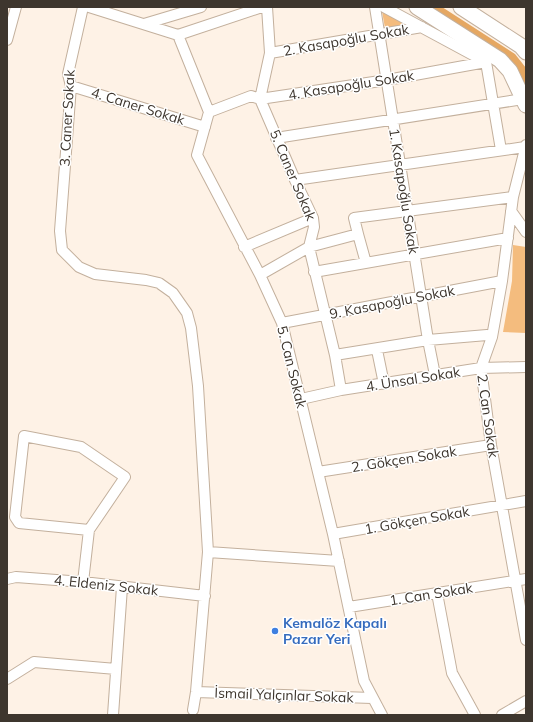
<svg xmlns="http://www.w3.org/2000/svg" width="533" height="722" viewBox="0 0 533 722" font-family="Mulish,sans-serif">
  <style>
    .green { fill: #f4bc7e }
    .forest { fill: #e5a762 }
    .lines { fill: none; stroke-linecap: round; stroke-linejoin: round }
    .minor-casing { stroke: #c3b09d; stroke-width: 12 }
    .primary-casing { stroke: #c3b09d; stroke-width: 17 }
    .minor { stroke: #fff; stroke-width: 10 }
    .primary { stroke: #fff; stroke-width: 15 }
    .shop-dot { fill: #3f7fe0; stroke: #fff; stroke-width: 1.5 }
    .labels { text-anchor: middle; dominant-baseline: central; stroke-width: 3; stroke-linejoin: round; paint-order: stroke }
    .street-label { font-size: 14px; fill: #3e362e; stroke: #fff }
    .shop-label { font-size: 14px; font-weight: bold; fill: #366cbe; stroke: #fff; text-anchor: start }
  </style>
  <rect width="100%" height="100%" fill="#fef2e6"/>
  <!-- green -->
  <path class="green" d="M382,11L408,24L385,28Z
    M513,245L526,247V333L503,332L512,281Z"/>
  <!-- forest -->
  <path class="forest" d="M430,7H442L515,54L526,68V87L513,64L502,53Z"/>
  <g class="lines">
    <!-- minor casing -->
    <g class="minor-casing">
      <path id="minor" d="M83,7L68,74L71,86L60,231L62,250L79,267L95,274L146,280L159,283L173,293L187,313L191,328L198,386L208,552L196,692L193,710
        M89,7L178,35L262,7
        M267,7L270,53L260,99L295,180L313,218L314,227L309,247L335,355L341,390
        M375,7L428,340L435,375
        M384,7L486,62L501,150
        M144,24L201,7
        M178,35L209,112L197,155L260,275L282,323L333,534L364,681L382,715
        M7,40L16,7
        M270,53L422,27
        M71,86L205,127
        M209,112L251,96L260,99L387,80L486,62L492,55
        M276,138L523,99
        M526,145L513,197L502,281L492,337L481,368L491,445L526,640
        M295,180L525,147
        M511,211L526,232
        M358,234L366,263
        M244,247L313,218
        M314,272L508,238
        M260,275L309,247L358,234L354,218L513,197
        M282,323L502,281
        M377,350L384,384
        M335,355L428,340L487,335L492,337
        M301,399L341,390L481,368L526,367
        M318,472L491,445
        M333,534L526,501
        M208,552L339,561
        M7,579L16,577L83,582L205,596
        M83,582L89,530L125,477L81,447L24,436L15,517L19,523L89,530
        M437,593L452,673L475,715
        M349,607L526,579
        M7,679L34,662L116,669
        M196,692L372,698
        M113,715L122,587
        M502,715L526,701"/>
    </g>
    <!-- primary casing -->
    <g class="primary-casing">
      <path id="primary" d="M417,7L500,60L510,71L526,105
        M461,7L521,46L526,52"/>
    </g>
    <!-- minor -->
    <use href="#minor" class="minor"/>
    <!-- primary -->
    <use href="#primary" class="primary"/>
  </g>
  <!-- markers -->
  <circle class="shop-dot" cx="275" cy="631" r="4"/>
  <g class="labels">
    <!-- street labels -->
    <g class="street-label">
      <text transform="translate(346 40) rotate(-10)">2. Kasapoğlu Sokak</text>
      <text transform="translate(351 85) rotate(-9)">4. Kasapoğlu Sokak</text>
      <text transform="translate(138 106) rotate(17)">4. Caner Sokak</text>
      <text transform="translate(67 118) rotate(-87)">3. Caner Sokak</text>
      <text transform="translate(293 175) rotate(67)">5. Caner Sokak</text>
      <text transform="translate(404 191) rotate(81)">1. Kasapoğlu Sokak</text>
      <text transform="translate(392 302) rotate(-11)">9. Kasapoğlu Sokak</text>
      <text transform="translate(292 367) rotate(76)">5. Can Sokak</text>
      <text transform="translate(413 379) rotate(-9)">4. Ünsal Sokak</text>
      <text transform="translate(488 416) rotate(82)">2. Can Sokak</text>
      <text transform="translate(404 459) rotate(-9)">2. Gökçen Sokak</text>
      <text transform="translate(417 520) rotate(-10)">1. Gökçen Sokak</text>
      <text transform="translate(106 585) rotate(6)">4. Eldeniz Sokak</text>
      <text transform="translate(431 594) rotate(-9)">1. Can Sokak</text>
      <text transform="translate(284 695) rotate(2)">İsmail Yalçınlar Sokak</text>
    </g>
    <!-- shop labels -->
    <g class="shop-label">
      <text x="283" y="623">Kemalöz Kapalı<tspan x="283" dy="16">Pazar Yeri</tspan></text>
    </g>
  </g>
  <!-- border -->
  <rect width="533" height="722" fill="none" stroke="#3e362e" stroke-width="16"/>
</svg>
